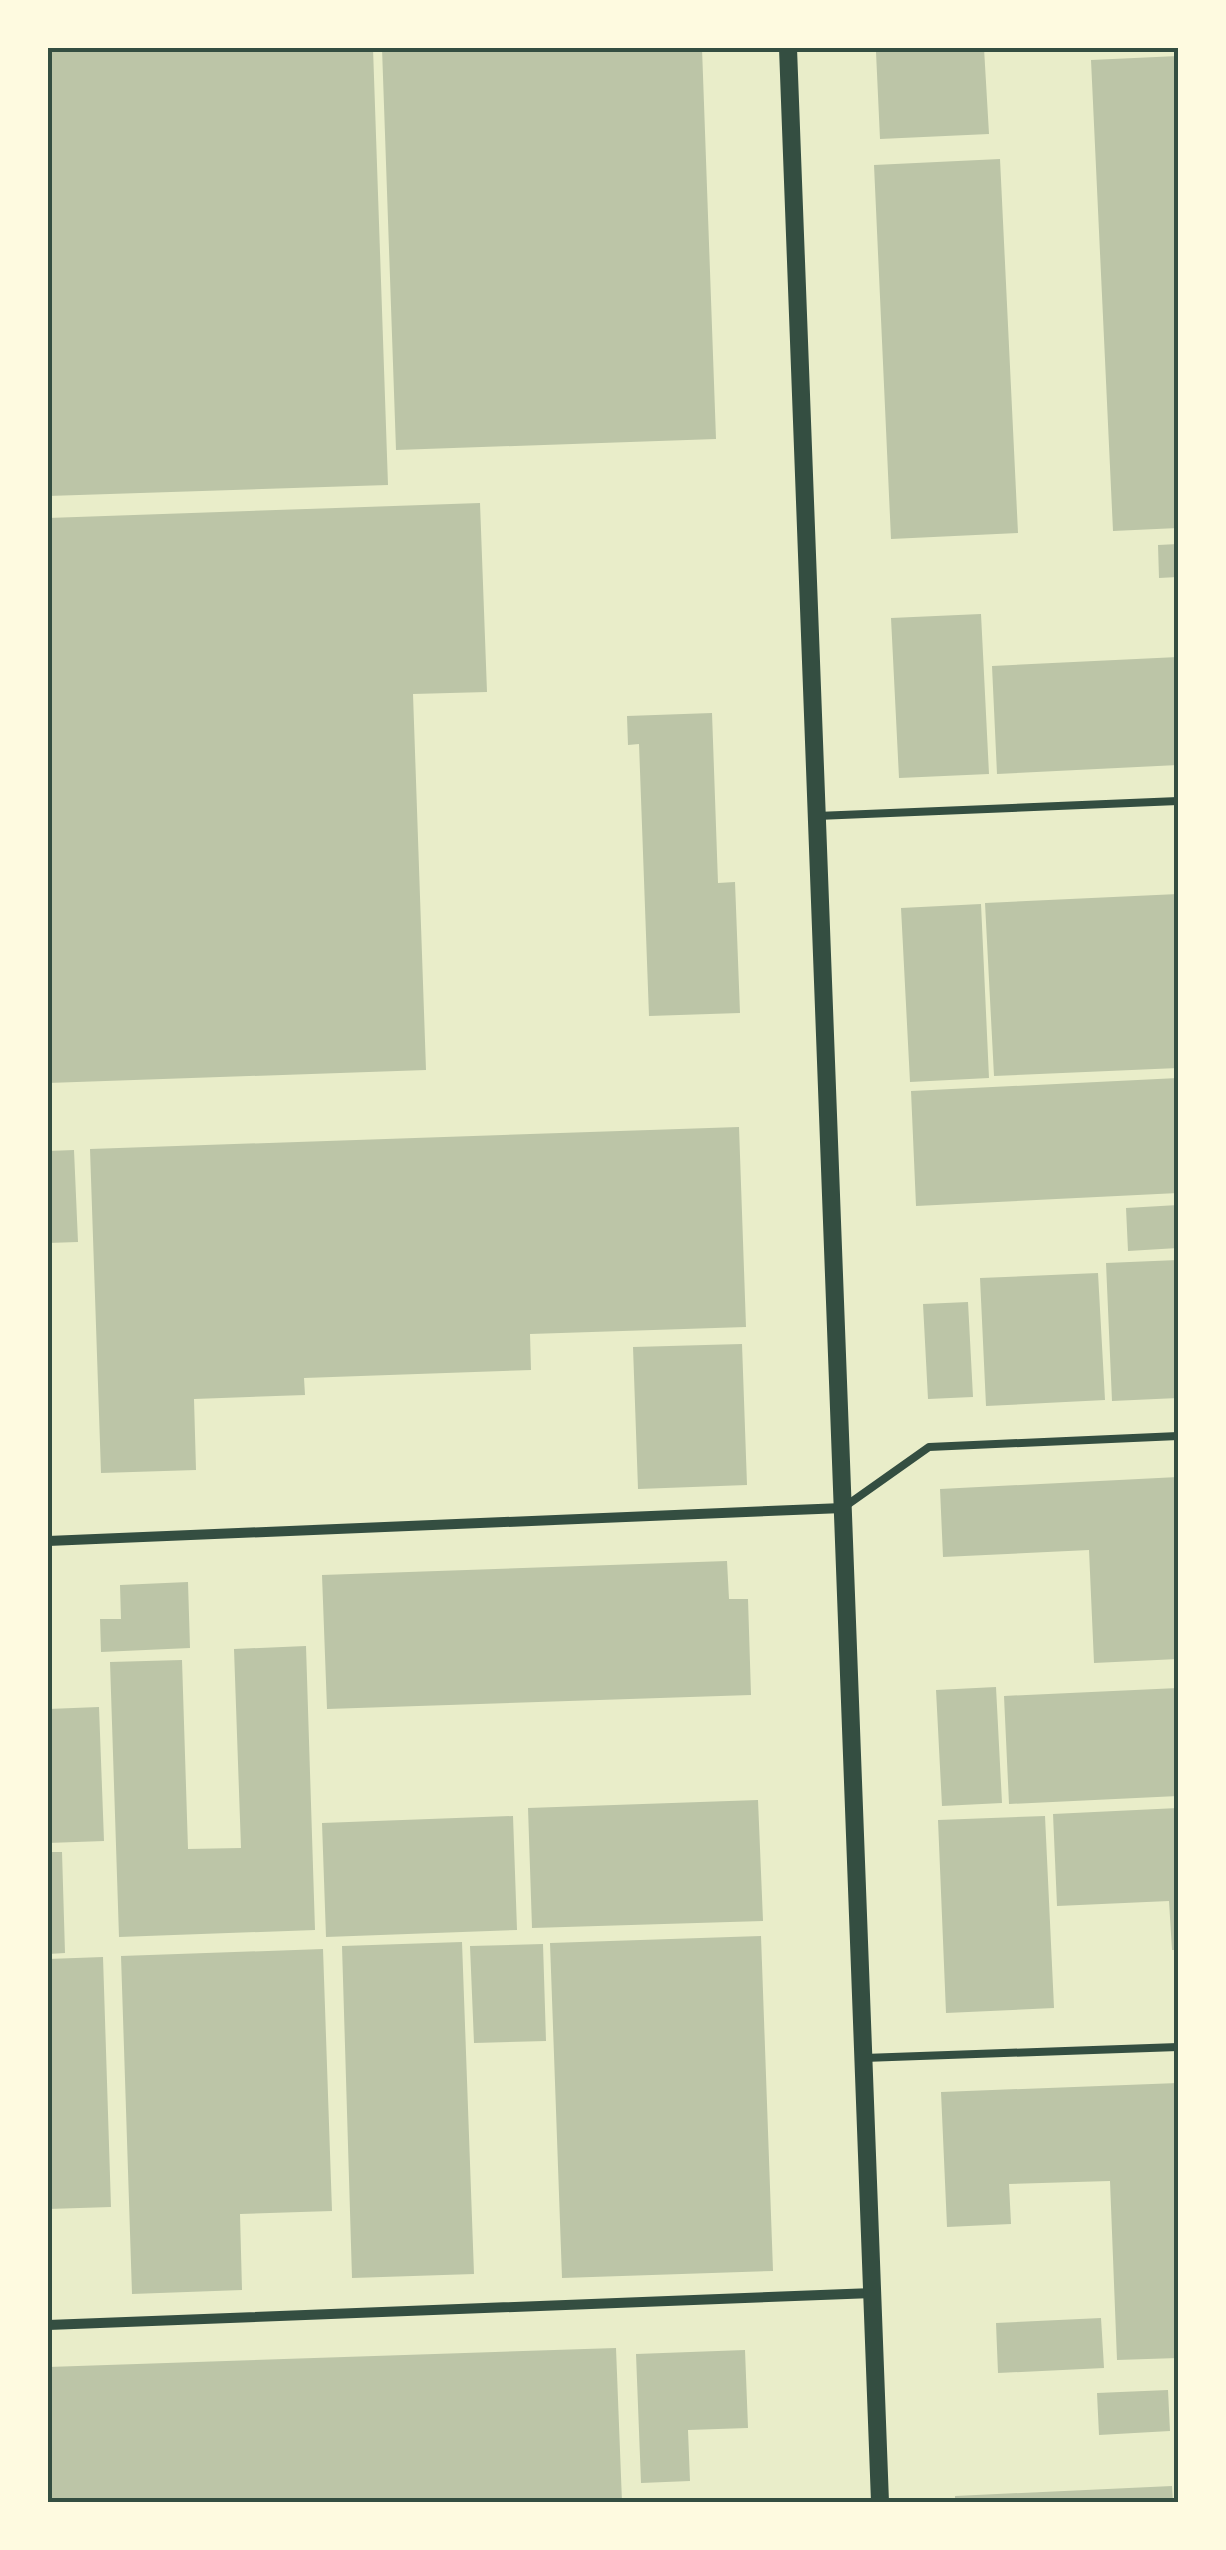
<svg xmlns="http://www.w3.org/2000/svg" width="1226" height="2550" viewBox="0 0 1226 2550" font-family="'Work Sans',sans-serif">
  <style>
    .building { fill: #bcc5a7 }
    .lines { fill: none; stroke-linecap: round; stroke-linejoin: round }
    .service { stroke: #344e41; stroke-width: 8 }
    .minor { stroke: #344e41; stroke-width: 10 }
    .tertiary { stroke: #344e41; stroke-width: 18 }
    .neatline { fill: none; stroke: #344e41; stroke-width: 4 }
  </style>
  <rect width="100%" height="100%" fill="#e9edc9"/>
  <!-- building -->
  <path class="building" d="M48,48H373L388,485L48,496Z
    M382,48H702L716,439L396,450Z
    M984,48L989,134L880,139L876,52Z
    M1178,56V528L1113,531L1091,60Z
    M1000,159L1018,533L891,539L874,165Z
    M480,503L487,692L413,694L426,1070L48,1083V518Z
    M1178,544V577L1159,578L1158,545Z
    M981,614L989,774L899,778L891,618Z
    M1178,657V765L997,774L992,666Z
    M712,713L718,883L735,882L740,1013L649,1016L639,744L628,745L627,716Z
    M1178,894V1068L994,1076L985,903Z
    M981,904L989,1078L910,1082L901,908Z
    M1178,1078V1193L916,1206L911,1091Z
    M739,1127L746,1327L530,1334L531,1370L304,1378L305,1395L194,1399L196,1470L101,1473L90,1149Z
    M74,1150L78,1242L48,1243V1151Z
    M1178,1205V1248L1128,1251L1126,1208Z
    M1178,1260V1398L1112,1401L1106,1263Z
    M1098,1273L1105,1400L986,1406L980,1278Z
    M968,1302L973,1397L928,1399L923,1304Z
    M742,1344L747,1485L638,1489L633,1347Z
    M1178,1477V1659L1094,1663L1089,1550L943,1557L940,1489Z
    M727,1561L729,1599H748L751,1695L327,1709L322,1575Z
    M188,1582L190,1648L101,1652L100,1619H121L120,1585Z
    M306,1646L315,1930L119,1937L110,1662L182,1660L188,1849L241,1848L234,1649Z
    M996,1687L1002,1803L942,1806L936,1690Z
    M1178,1688V1796L1009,1804L1004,1696Z
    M99,1707L104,1841L48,1843V1709Z
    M758,1800L763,1921L532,1928L528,1808Z
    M1178,1808V1950H1172L1169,1901L1057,1906L1053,1814Z
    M513,1816L517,1930L326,1937L322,1823Z
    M1045,1816L1054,2008L946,2013L938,1820Z
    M48,1852H62L65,1953L48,1954Z
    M761,1936L773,2271L562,2278L550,1943Z
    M462,1942L474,2274L352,2278L342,1946Z
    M543,1944L546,2041L474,2043L470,1946Z
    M323,1949L332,2211L240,2214L242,2290L132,2294L121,1956Z
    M103,1957L111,2207L48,2209V1959Z
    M1178,2083V2358L1117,2360L1110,2181L1009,2184L1011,2224L947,2227L941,2092Z
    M1101,2318L1104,2368L998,2373L996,2323Z
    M616,2348L622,2502H48V2367Z
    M745,2350L748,2428L688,2430L690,2481L641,2483L636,2354Z
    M1168,2390L1170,2431L1099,2435L1097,2393Z
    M1172,2486L1173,2502H955V2496Z"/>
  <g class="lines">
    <!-- service -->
    <path class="service" d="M817,816L1178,801
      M847,1505L929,1447L1178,1436
      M864,2058L1178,2047"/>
    <!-- minor -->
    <path class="minor" d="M48,1541L843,1508
      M48,2325L873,2293"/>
    <!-- tertiary -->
    <path class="tertiary" d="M788,48L880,2502"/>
  </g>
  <!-- border -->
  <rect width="1226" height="2550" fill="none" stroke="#fefae0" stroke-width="100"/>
  <rect x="50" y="50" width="1126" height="2450" class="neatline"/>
</svg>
